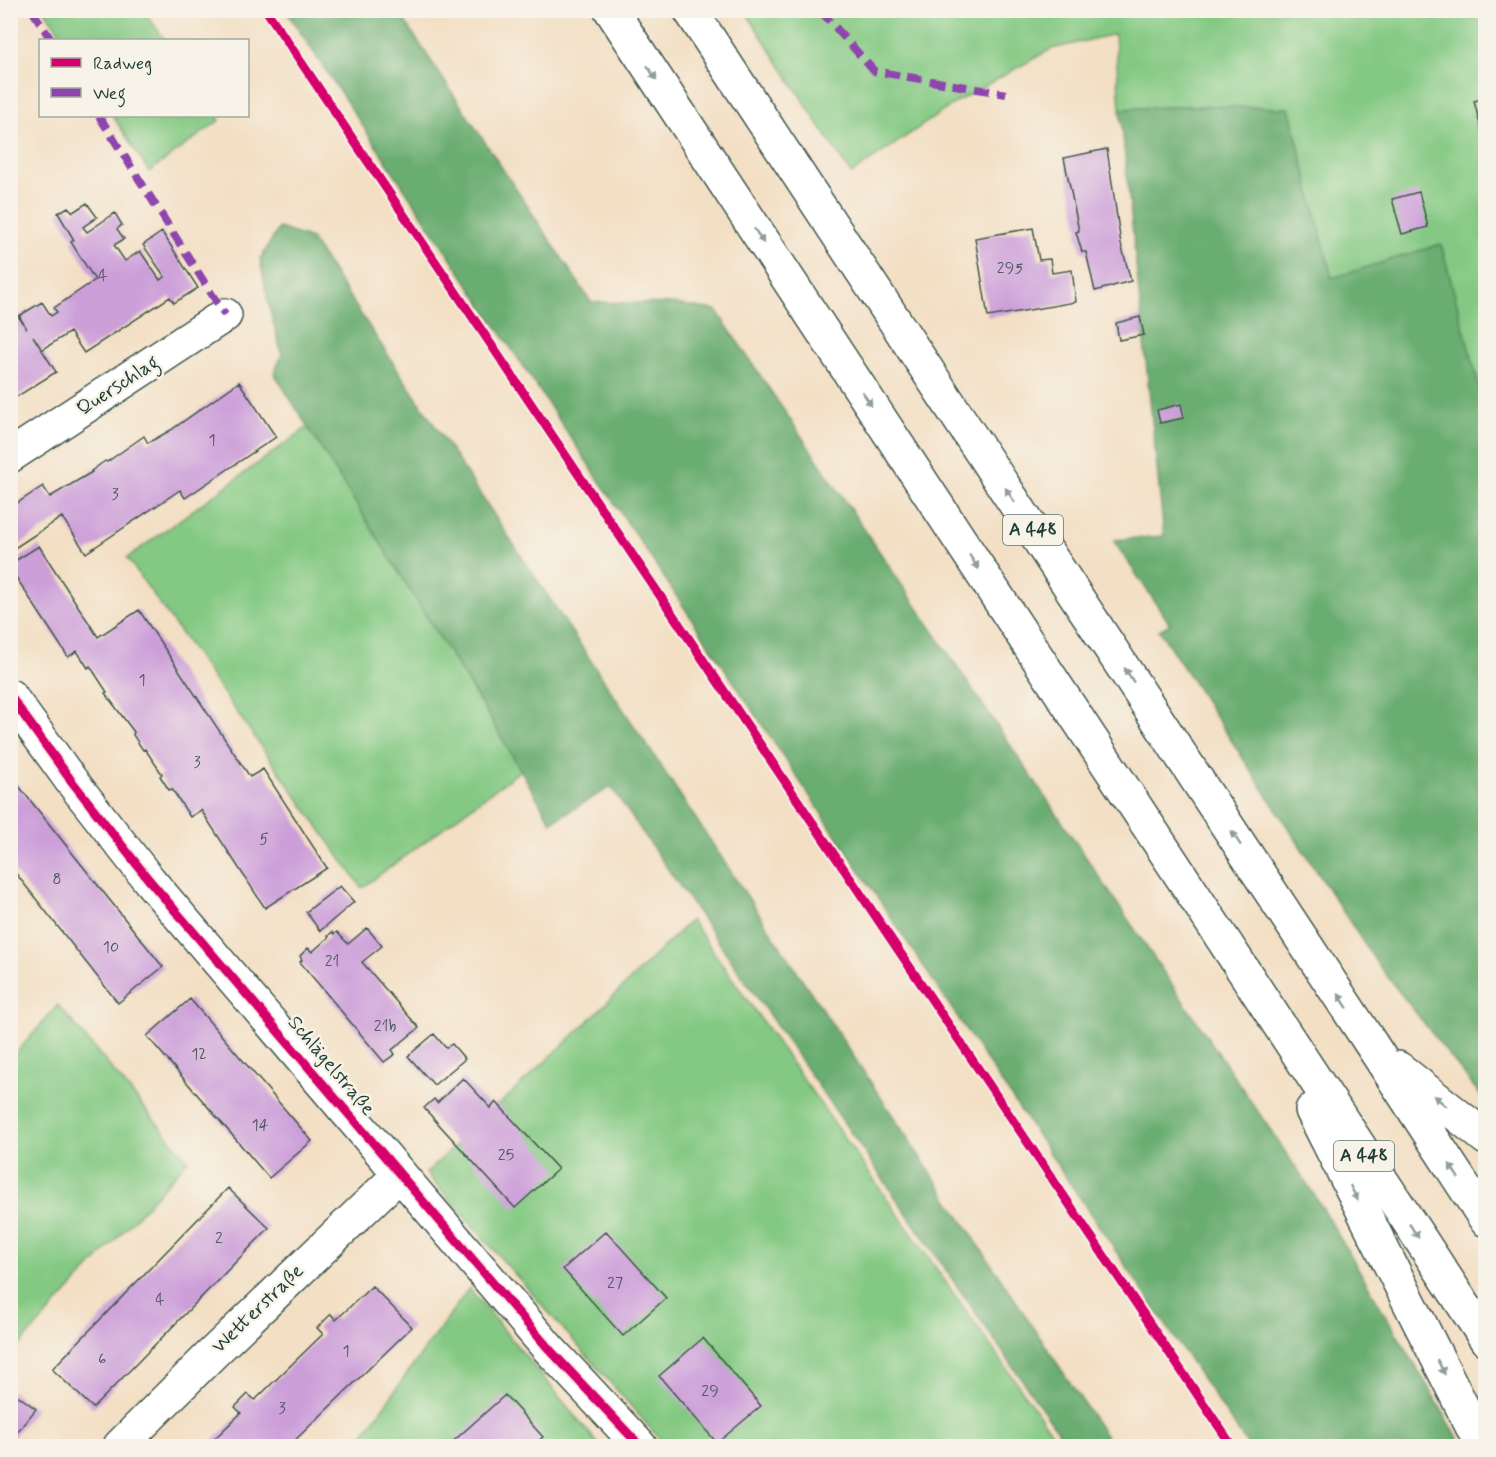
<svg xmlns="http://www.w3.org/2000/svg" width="1496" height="1457" viewBox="0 0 1496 1457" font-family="Mynerve,sans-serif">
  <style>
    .green { fill: #84c983; stroke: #52835c; stroke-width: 1.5 }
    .forest { fill: #6bad71; stroke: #457552; stroke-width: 1.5 }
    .building { fill: #cc9fd9 }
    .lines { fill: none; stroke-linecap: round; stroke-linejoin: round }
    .minor-casing { stroke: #3f554a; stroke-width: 36 }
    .highway-casing { stroke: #3f554a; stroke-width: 36 }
    .minor { stroke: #fff; stroke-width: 33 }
    .highway { stroke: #fff; stroke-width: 33 }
    .quiet { stroke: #8e44ad; stroke-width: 8; stroke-dasharray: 15 8; stroke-linecap: butt }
    .cycleway-casing { stroke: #f7f3e8; stroke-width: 13 }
    .cycleway { stroke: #d6006c; stroke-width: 9 }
    .oneway { fill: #8f9e9a }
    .labels { text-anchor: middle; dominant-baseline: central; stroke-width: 5; stroke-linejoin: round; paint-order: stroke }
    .number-label { font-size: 16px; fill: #4a565d }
    .shield { fill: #f7f3e8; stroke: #60746a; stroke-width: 1.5 }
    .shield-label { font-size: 18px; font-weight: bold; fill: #1f3d34 }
    .street-label { font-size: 20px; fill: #1f3d34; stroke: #f7f3e8 }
  </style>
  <rect width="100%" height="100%" fill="#f7f3e8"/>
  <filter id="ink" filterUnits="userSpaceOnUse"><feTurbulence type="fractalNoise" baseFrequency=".0167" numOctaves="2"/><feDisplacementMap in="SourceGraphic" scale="12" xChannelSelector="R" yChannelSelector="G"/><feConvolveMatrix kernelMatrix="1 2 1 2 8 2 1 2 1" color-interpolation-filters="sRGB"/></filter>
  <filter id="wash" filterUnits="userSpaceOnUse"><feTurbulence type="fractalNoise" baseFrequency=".008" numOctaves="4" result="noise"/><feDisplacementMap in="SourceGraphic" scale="24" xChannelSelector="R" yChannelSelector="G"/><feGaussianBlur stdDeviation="1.35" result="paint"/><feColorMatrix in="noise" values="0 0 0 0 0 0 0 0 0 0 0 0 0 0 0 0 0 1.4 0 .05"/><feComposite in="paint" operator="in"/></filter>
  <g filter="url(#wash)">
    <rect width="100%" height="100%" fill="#f3dfc4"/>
    <!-- green -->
    <path class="green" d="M45,11H144L165,40H65Z
      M745,11H1485V409L1441,244L1332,279L1289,108L1193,106L1120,109L1115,34L1051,49L958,101L851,174Z
      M113,116H216L220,120L149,172Z
      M308,427L489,716L521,770L362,888L127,558Z
      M691,920L1061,1446H666L426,1173L578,1031Z
      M58,1005L188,1160L15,1350L10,1346L11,1059Z
      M469,1288L600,1446H355Z"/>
    <!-- forest -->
    <path class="forest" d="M286,11H398L591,302L675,304L716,310L1317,1199L1463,1446H1248L974,1042Z
      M1193,106L1289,108L1332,278L1441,244L1485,409V1101L1376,962L1159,630L1170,624L1113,540L1164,536L1120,109Z
      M279,228L311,239L1112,1446H1068L611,787L551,822L489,716L274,373L282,355L268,302L260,259Z"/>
    <g id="blocks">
      <!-- building -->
      <path class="building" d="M1485,98V131L1482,132L1474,101Z
        M1107,149L1121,244L1131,281L1095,291L1086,252H1082L1076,232L1079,231L1064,158Z
        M1419,192L1428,227L1402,234L1392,199Z
        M87,203L97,217L83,227L87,232L115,213L122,225L117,229L124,239L114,245L125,261L140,251L160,280L165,277L143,245L162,232L198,288L174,303L170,297L84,353L70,332L42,350L33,336L56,372L10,401V317L16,313L27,329L19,316L42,302L51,316L57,312L54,308L95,280L71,242L74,240L58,213L68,207L73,212Z
        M1033,228L1039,260L1050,259L1052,273L1072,270L1076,302L988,317L975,238Z
        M1140,317L1144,335L1119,340L1116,323Z
        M239,382L276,437L185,498L180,490L86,553L62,517L10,551V508L43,486L50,497L92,472L91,471L105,461L107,462L144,436L148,443L171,430Z
        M1181,404L1184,418L1160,423L1157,410Z
        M39,546L98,637L139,610L250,777L263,769L327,868L265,908L201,810L190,817L172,789L169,790L160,776L162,774L145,749L143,750L133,735L134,732L105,693L107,692L90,666L88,668L77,651L68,657L10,568V564Z
        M10,775L163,967L118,1003L10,866Z
        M340,886L354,902L320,931L306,912Z
        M367,928L382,946L362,962L419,1028L392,1050L395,1054L384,1062L300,962L302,960L300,956L308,948L312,952L329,937L328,936L332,932L334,934L337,932L348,944Z
        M190,999L312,1141L269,1178L147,1036Z
        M434,1034L446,1048L452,1044L465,1059L434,1085L408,1056Z
        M463,1078L491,1108L496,1102L558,1169L515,1208L424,1108L434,1099L437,1103Z
        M228,1188L269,1228L93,1408L52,1369Z
        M606,1231L666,1298L623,1336L563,1269Z
        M372,1286L412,1327L289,1446H207L241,1413L235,1407L248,1394L255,1400L323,1334L317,1328L331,1314L336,1320Z
        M703,1338L761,1406L717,1443L659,1376Z
        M10,1390L36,1409L10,1441Z
        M505,1395L543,1437L533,1446H448Z"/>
    </g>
  </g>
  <g filter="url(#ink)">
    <use href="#blocks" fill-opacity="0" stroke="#3f554a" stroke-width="1.5"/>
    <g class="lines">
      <!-- minor casing -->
      <g class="minor-casing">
        <path id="minor" d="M10,456L225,315
          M10,696L70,779L149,880L549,1349L640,1446
          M120,1446L212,1354L399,1175"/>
      </g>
      <!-- highway casing -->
      <g class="highway-casing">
        <path id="highway" d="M611,10L1486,1339
          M690,10L1375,1050L1486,1220
          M1398,1068L1486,1138
          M1312,1110L1482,1446"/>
      </g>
      <!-- minor -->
      <use href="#minor" class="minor"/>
      <!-- highway -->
      <use href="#highway" class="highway"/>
      <!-- quiet -->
      <path class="quiet" d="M32,10L51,40
        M820,10L874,71L1006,94
        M99,116L225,315"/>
      <!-- cycleway casing -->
      <g class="cycleway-casing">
        <path id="cycleway" d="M266,10L1232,1446
          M10,696L70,779L149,880L549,1349L640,1446"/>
      </g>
      <!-- cycleway -->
      <use href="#cycleway" class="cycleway"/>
    </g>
    <!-- one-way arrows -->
    <defs><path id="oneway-solid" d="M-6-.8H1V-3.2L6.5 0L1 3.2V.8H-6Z" transform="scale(1.5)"/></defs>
    <g class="oneway">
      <use href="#oneway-solid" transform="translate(652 73) rotate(57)"/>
      <use href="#oneway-solid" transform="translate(759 236) rotate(57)"/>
      <use href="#oneway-solid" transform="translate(867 399) rotate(57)"/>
      <use href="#oneway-solid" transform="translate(1010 495) rotate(-123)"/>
      <use href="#oneway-solid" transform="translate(974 562) rotate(57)"/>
      <use href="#oneway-solid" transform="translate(1129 675) rotate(-123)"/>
      <use href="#oneway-solid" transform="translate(1236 838) rotate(-123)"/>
      <use href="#oneway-solid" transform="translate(1343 1001) rotate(-123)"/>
      <use href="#oneway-solid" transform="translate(1440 1101) rotate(-141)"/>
      <use href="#oneway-solid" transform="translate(1454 1171) rotate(-123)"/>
      <use href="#oneway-solid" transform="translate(1354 1193) rotate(63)"/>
      <use href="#oneway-solid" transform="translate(1414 1231) rotate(56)"/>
      <use href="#oneway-solid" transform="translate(1441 1367) rotate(63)"/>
    </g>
  </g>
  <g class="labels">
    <!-- number labels -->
    <g class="number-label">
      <text x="1010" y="268">295</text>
      <text x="103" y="275">4</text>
      <text x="212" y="440">1</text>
      <text x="115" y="494">3</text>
      <text x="142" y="680">1</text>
      <text x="197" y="762">3</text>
      <text x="264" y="839">5</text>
      <text x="57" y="879">8</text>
      <text x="111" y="947">10</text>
      <text x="332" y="961">21</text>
      <text x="385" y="1026">21b</text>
      <text x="199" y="1054">12</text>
      <text x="260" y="1125">14</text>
      <text x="506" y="1155">25</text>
      <text x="219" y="1238">2</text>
      <text x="615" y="1283">27</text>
      <text x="160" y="1299">4</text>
      <text x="346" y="1351">1</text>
      <text x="102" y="1359">6</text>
      <text x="710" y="1391">29</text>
      <text x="282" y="1408">3</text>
    </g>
    <!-- shield labels -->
    <g class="shield">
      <rect x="1003" y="515" width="60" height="30" rx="4.5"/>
      <rect x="1334" y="1141" width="60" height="30" rx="4.5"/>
    </g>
    <g class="shield-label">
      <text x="1033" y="530">A 448</text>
      <text x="1364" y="1156">A 448</text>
    </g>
    <!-- street labels -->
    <g class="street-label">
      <text transform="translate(118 386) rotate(-33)">Querschlag</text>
      <text transform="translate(331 1066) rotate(50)">Schlägelstraße</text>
      <text transform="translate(258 1309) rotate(-44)">Wetterstraße</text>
    </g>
  </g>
  <!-- margin -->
  <rect width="1496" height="1457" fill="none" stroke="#f7f3e8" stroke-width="36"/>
  <!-- legend -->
  <rect x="39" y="39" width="210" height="78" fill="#f7f3e8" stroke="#a1aaa0" stroke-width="1.5"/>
  <rect x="51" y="58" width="30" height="9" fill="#d6006c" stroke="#a1aaa0" stroke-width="1.5"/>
  <text x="93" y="69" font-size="18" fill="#1f3d34">Radweg</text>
  <rect x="51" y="88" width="30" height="9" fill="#8e44ad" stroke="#a1aaa0" stroke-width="1.5"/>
  <text x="93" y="99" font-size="18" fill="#1f3d34">Weg</text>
</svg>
